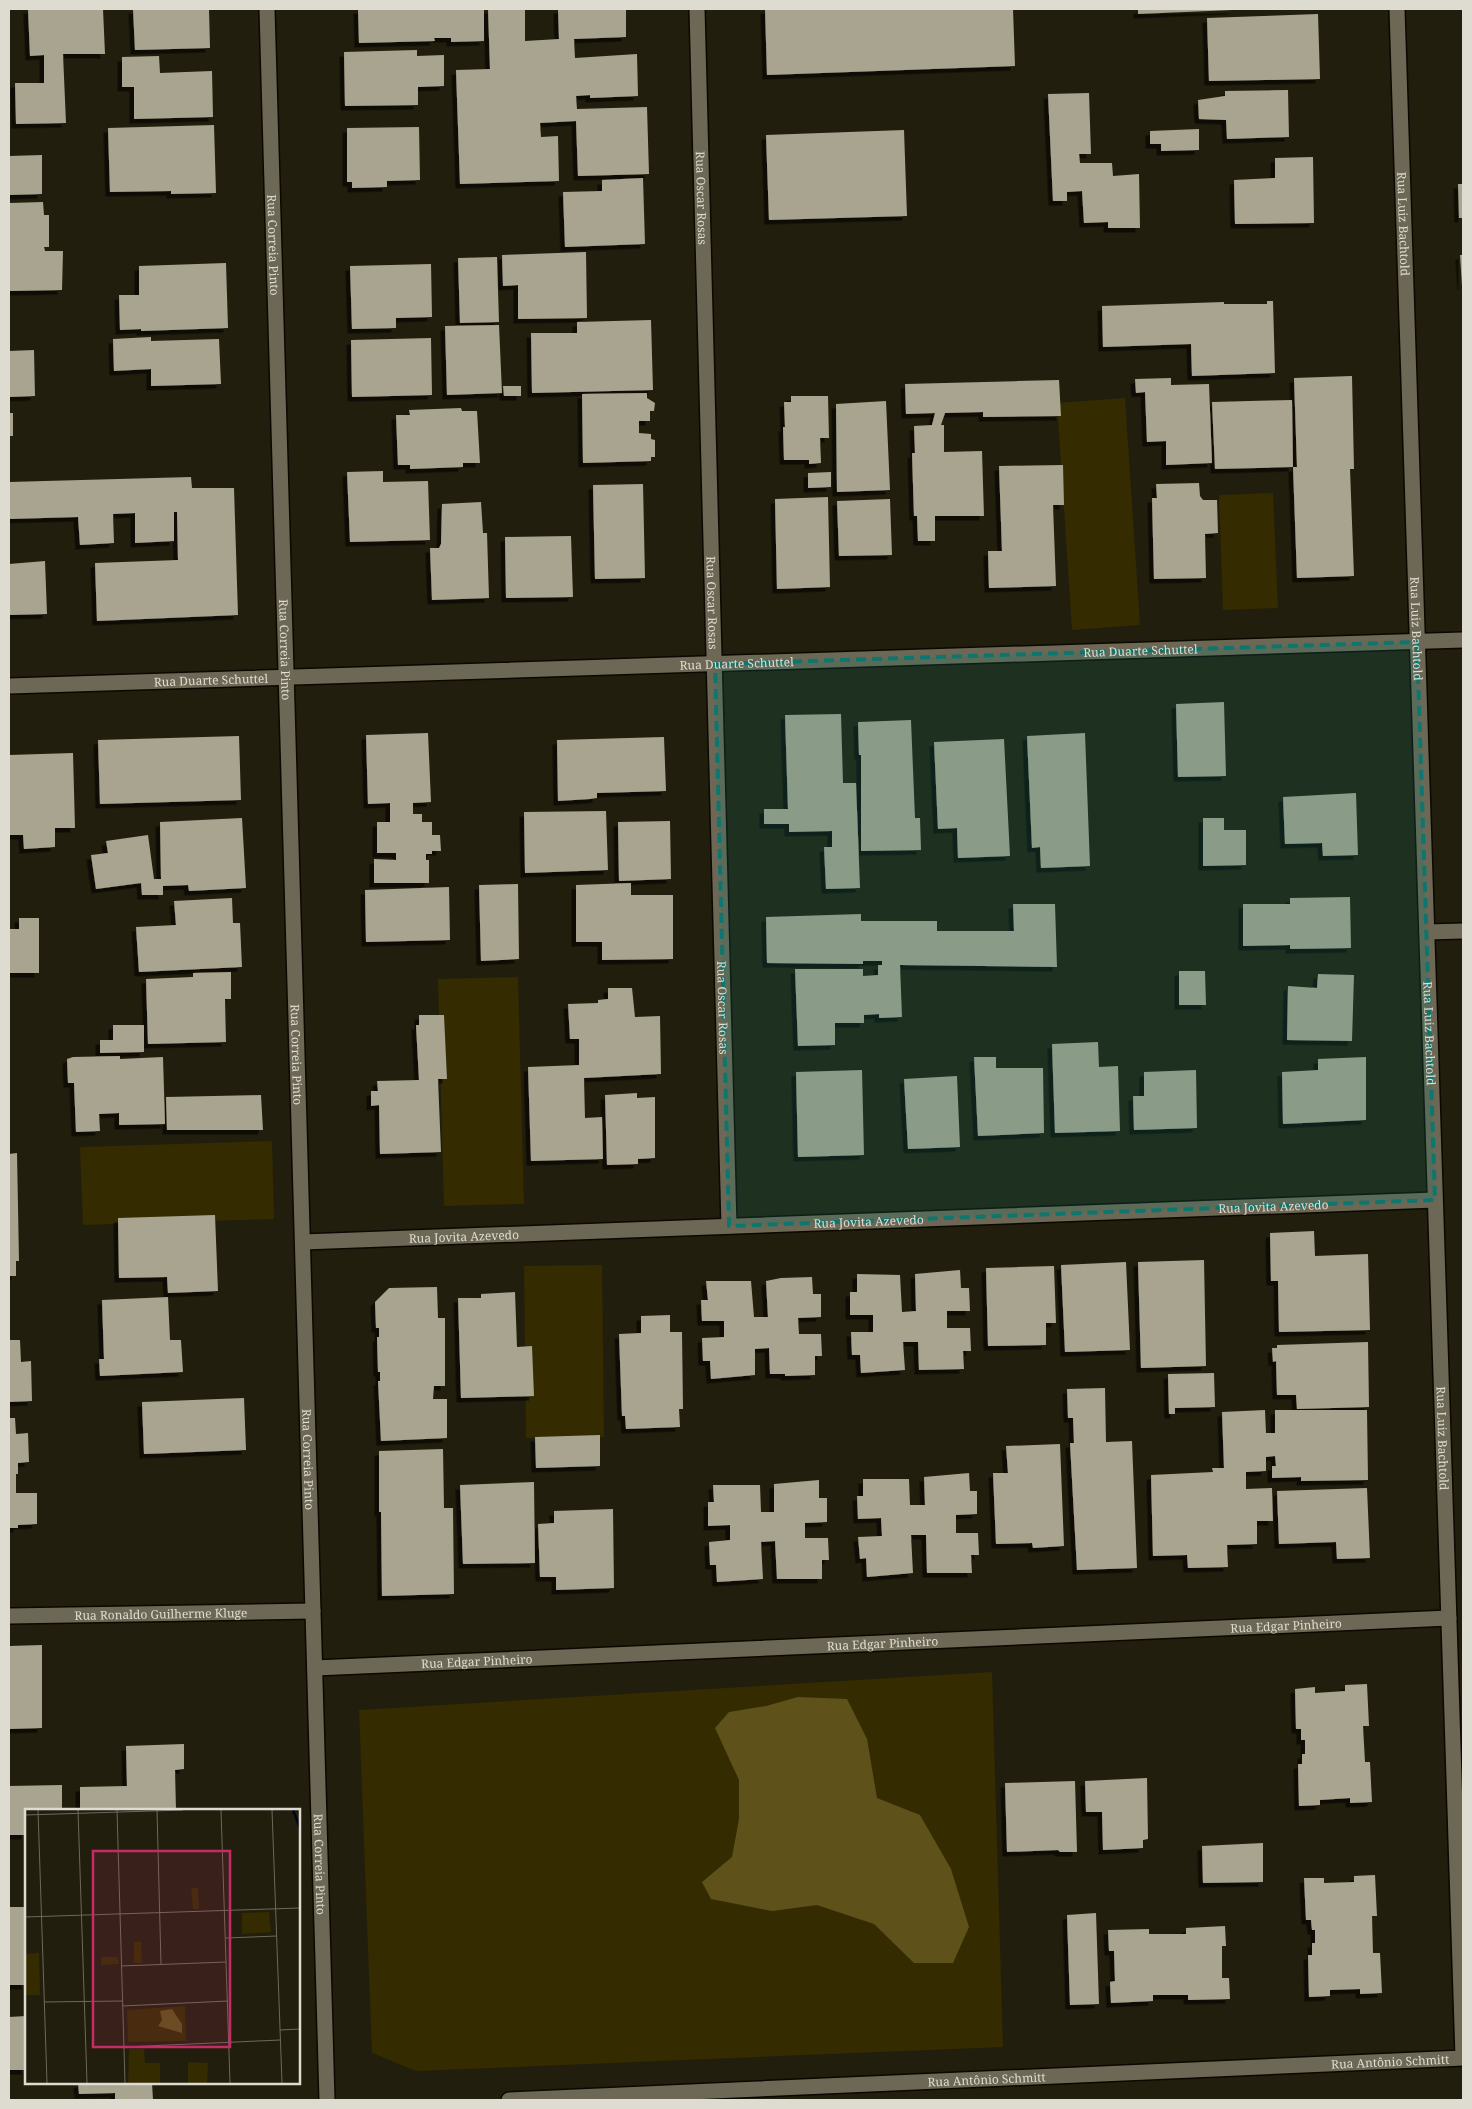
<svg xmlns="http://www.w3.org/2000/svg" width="1472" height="2109" viewBox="0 0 1472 2109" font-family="'Noto Serif',serif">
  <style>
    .green { fill: #342b00 }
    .forest { fill: #5e521a }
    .building { fill: #a9a48f; filter: url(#shadow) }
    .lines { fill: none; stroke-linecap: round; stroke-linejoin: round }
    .minor-casing { stroke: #0c0800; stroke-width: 18 }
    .minor { stroke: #6d6855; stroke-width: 15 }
    .marked { fill: #0f766e; fill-opacity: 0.2; stroke: #0f766e; stroke-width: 4; stroke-dasharray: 10 6; stroke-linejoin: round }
    .labels { text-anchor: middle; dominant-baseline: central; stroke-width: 5; stroke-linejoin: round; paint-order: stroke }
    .street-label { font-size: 12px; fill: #dedcd1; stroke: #191505 }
    .inset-river { fill: none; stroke: #00051a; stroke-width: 2.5 }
    .inset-road { fill: none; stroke: #6d6a5b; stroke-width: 1 }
    .view { fill: #c52c67; fill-opacity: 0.15; stroke: #c52c67; stroke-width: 2.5 }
    .inset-edge { fill: none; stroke: #dedcd1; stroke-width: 2.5 }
  </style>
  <defs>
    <filter id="shadow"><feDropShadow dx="-4.5" dy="4.5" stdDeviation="0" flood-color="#0009"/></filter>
  </defs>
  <rect width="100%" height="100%" fill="#221e0d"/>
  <!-- green -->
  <path class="green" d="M1125,398L1140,625L1072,630L1057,403Z
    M1273,493L1278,608L1223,610L1219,495Z
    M518,977L524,1204L444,1206L438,979Z
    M272,1141L274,1219L83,1225L80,1147Z
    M602,1265L604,1437L526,1438L524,1266Z
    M992,1672L1003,2047L416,2071L372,2053L359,1710Z"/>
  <!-- forest -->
  <path class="forest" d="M798,1697L847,1699L867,1739L877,1798L920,1815L951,1869L969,1927L953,1963H914L874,1924L817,1905L772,1911L711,1899L702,1882L732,1857L739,1819V1780L715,1728L729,1712L766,1706Z"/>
  <!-- building -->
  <path class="building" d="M28,9H103L105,54H63L66,123L16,124L15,83H44V55L30,56Z
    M133,9H209L210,48L135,50Z
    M358,9H484V41L451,42V38H434L435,41L359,43Z
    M488,9H525V41L559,39L558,9H626V37L574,39L575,58L637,54L638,96L590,98V95L576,96L577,109L647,107L649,174L578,176L576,121L540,123L541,137L558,136L559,181L460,184L456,70L490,69Z
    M765,9H1013L1015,66L767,75Z
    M1138,9H1233V10L1138,14Z
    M1318,14L1320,79L1209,81L1207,18Z
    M417,50V56L444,55V86L418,87V105L345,106L344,52Z
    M159,56L160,73L212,71L213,117L134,119V87H122V57Z
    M1288,90L1289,137L1227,139L1226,120L1199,119L1198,100L1225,96V91Z
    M1089,93L1091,154H1079L1080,163H1112L1113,176L1139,174L1140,228H1108V222L1084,223L1082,191L1067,192V201H1053L1048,94Z
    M214,125L216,193L171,194V191L110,192L108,128Z
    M419,127L420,180L387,181V187L352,188V182H347V128Z
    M1199,129V150L1161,151V144H1150V131Z
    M904,130L907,216L769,220L766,135Z
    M42,155V194L9,195V156Z
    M1313,157L1314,223L1235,224L1234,180L1275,178V158Z
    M643,178L645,244L565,247L563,192L602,191V180Z
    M1458,184H1463V218H1459Z
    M43,202L44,215H49V247H44L45,251H63L62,290L10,291L9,203Z
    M586,252L587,318L518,319V285L503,286L502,255Z
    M1460,255H1463V286H1462Z
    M497,257L499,322L460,323L458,258Z
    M226,263L228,328L141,331V329L120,330L119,295H139V266Z
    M431,264L432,317L396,318V328L352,329L350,266Z
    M1267,301H1273L1275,373L1192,376L1191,344L1103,347L1102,306L1224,302V304H1267Z
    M651,320L653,390L532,393L531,333H577V322Z
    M499,325L502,393L447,395L445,326Z
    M151,337V341L219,339L221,384L151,386V369L114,371L113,339Z
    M431,338L432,395L352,397L351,340Z
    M34,350L35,396L9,397V351Z
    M1352,376L1354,469H1350L1354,576L1297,578L1293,467L1215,469L1212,402L1292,400L1293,467H1297L1294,378Z
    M1171,378V385L1209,384L1212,463L1166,465V441L1147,442L1145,392L1136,393L1135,379Z
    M1059,380L1061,416L983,417V412L945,413L941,425H944V452L982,451L984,516H935V541H918L917,516H914L912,453H915L914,426L932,425L935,413L906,414L905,384Z
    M503,386H521V396H504Z
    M647,393V398L655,403L654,411H650V421H639V433L651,434V439L655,440V457H651V461L583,463L582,394Z
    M791,396H828L829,438H820L821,463L809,464V460H784L783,427H785L784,402H791Z
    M886,401L890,490L837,492L836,404Z
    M461,408L462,411H477L480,463H463V467L410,469V465H398L396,415H410L409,410Z
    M9,413H13V436H9Z
    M1063,465L1064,505H1053L1056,586L989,588L988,551H1002L999,466Z
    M383,471V482L428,481L430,540L350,542L347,472Z
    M831,472V487L808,488V473Z
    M191,477L192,488H234L238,615L97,621L95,563L178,560L177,512H174V541L135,543V513L113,514L114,543L80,545L78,517L9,519V482Z
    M1199,483L1200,496L1203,500H1217L1218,533L1205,534L1206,578L1154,579L1152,498H1157L1156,484Z
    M643,484L645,578L595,579L593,485Z
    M828,497L830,587L777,589L775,499Z
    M890,499L892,555L839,556L837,501Z
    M481,502L483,533H487L489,598L432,600L430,548H439L441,544L442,504Z
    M571,536L573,597L506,598L505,537Z
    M45,561L47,614L9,615V564Z
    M1224,702L1226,776L1178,777L1176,704Z
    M841,714L843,783H856L860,888L826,889L824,847H832V831L789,832V824H764V809H788L785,715Z
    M911,720L915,818H920L921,850L861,851V755H859L858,722Z
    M428,733L431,802L413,803V814H422V822H432V835H440L441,851H432V854H426V860H429V883H374V859L396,860V853H377V822H390V803L368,804L366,735Z
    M1085,733L1090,866L1041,868L1040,847L1032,848L1027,736Z
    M239,736L241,800L100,804L98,740Z
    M664,737L666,791L597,793V798L590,799L558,801L557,740Z
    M1004,739L1010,856L958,858L957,828L938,829L934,742Z
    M73,753L75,828H55V847L24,849L23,835H9V755Z
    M1356,793L1358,855L1323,856L1322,843L1285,844L1283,797Z
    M606,811L608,870L525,873L524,812Z
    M242,818L246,888L189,891L188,885L163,886V895H142L141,883L96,889L91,855L108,853L106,841L148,835L154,879H161L160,822Z
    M1203,818H1224V830H1246V865L1203,866Z
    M670,821L671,879L619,881L618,822Z
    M631,883V895H673V959L602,960V942H576V885Z
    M518,884L519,959L481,961L479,885Z
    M449,887L450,940L366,942L365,890Z
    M1350,897L1351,948L1290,949V945L1243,946V904H1290V898Z
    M232,898L233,923H240L242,967L139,972L136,927L176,925L174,901Z
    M1013,904H1055L1057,967L900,965L902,1017L879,1018V1014L864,1015V1023H835V1045L798,1046L795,969H863V976L878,975V965H882V961H863V964L767,963L766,917L861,914V921H937V931H1014Z
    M19,918H39V973H9V929H19Z
    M1179,971H1205L1206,1005H1179Z
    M231,972V999H225L226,1042L148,1044L146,979L193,977V973Z
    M1318,974L1354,975L1352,1041L1287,1040L1288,986L1317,988Z
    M608,988H632L635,1017L660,1016L661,1074L584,1078L585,1118L602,1117L603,1159L531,1161L528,1067L579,1065V1039H570L568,1004L598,1003V1000L608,999Z
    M419,1015H444L447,1079H438L441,1152L380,1154L379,1105L371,1106V1091H378L377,1081L419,1080L416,1025H419Z
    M113,1025H144V1052L100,1053V1040H113Z
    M1098,1042L1099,1067L1118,1066L1120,1131L1055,1133L1052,1044Z
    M120,1056V1059L163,1057L165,1124L119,1125V1113L99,1114L100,1131L76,1132L74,1083H68L67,1059L73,1057Z
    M974,1057H996V1068H1043L1044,1133L978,1136Z
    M1366,1057V1120L1283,1124L1282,1072L1318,1070V1059Z
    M862,1070L864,1155L798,1157L796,1072Z
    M1196,1070L1197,1128L1134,1130L1133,1096H1144V1072Z
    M957,1076L960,1147L908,1149L904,1079Z
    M637,1093V1098L655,1097V1158L638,1159V1164L607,1165L605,1095Z
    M261,1095L263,1130H167L166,1097Z
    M17,1153L19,1261H16V1276H9V1154Z
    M215,1215L218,1291L168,1293L167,1277L119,1278L118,1218Z
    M1314,1231L1315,1256L1368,1254L1370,1330L1279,1332L1278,1281H1271L1270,1233Z
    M1204,1260L1206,1366L1141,1368L1138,1262Z
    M1126,1262L1130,1350L1065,1352L1061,1265Z
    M1054,1266L1056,1323H1046V1345L988,1346L986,1268Z
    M960,1270L961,1288H969L970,1311H947V1328H970L971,1351H963L964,1369L919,1370L918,1342H903L905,1370L861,1373L860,1355H852L851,1332H873V1315H850V1292H857V1274L900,1275L902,1312L916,1311L915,1274Z
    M812,1277L813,1294H821V1317L798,1318L799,1334H821L822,1356H815V1375L785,1376V1374H770L769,1348L755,1349V1375L711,1379L710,1361H703L702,1338L724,1337V1321H702L701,1300H708L706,1281H751L754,1317H768L766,1281L781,1278Z
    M437,1287L438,1318H445V1386H434L433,1399H447V1438L381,1441L378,1381H380V1372H378L377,1337H379V1328H376L375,1302L389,1288Z
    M515,1292L517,1347L532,1346L534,1396L461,1398L458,1298H481V1294Z
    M168,1297L170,1340H181L183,1372L100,1376L99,1359H104L102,1300Z
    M670,1315V1332H682L683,1409H679L680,1427L626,1429L625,1416H622L619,1334L641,1333V1316Z
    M9,1340H20L21,1362L31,1361L32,1401L9,1402Z
    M1368,1342L1369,1407L1297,1409L1296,1395H1277L1276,1361L1273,1362L1272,1348H1277V1345Z
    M1214,1373L1215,1407L1175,1408V1414H1169L1168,1374Z
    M1105,1388L1106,1442L1132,1441L1137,1568L1077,1570L1070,1443H1074L1073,1418H1068L1067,1389Z
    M244,1398L246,1450L144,1454L142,1402Z
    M1265,1410L1266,1433H1275V1410H1367L1368,1480L1301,1481V1477L1272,1478V1466H1276L1275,1456L1266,1457V1471L1246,1472V1489L1272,1488L1273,1521H1257V1544L1227,1545L1228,1567L1188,1568L1187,1555L1153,1556L1151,1475L1213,1472L1212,1468H1224L1222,1412Z
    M9,1418H15L16,1434L28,1433L29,1462L18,1463V1474H16V1493H37V1524L18,1525V1528H9Z
    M600,1435V1466L536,1468L535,1437Z
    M1060,1444L1064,1546L1033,1548L1032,1543L996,1544L993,1473H1008L1006,1446Z
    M443,1449L444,1508H453L454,1594L382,1596L381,1512H379V1451Z
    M969,1473L970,1491H977V1514L956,1515V1533H978L979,1555H971L972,1573H927L926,1535H911L913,1573L867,1577L866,1558L860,1559L858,1537L882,1536L881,1518L858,1519L857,1496H863V1479H909L910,1505H925L924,1477Z
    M819,1480V1498H827V1522L805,1523V1538H828L829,1560H822V1579H777L775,1541L761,1542L763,1579L717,1582L716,1565H710L709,1542L730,1540V1525L708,1526V1502H714L713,1485H760L761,1512H774V1484Z
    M534,1482L535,1563L463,1564L460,1485Z
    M1367,1488L1370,1558L1337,1559L1336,1542L1279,1544L1277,1491Z
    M613,1509L614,1588L556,1590V1577H540L538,1524L554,1523V1511Z
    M42,1645V1728L9,1729V1646Z
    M1367,1684L1369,1726H1363L1365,1762H1370L1372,1802L1350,1803V1798L1320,1800V1805L1299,1806L1298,1764H1302V1754H1305V1740H1301V1729H1296L1295,1689L1315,1687V1693L1345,1691V1685Z
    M184,1744V1769L175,1770L176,1810H80V1787L127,1786L126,1746Z
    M1147,1778L1148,1839L1143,1840V1848L1103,1850L1102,1812H1086L1085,1781Z
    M1075,1781L1077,1852H1060L1058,1850L1007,1852L1005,1783Z
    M62,1785V1810H26V1835H9V1786Z
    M1263,1843V1882L1203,1883L1202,1846Z
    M1375,1875L1377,1916H1372L1373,1953H1380L1382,1993L1360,1994V1989L1330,1990V1996L1309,1997L1308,1955H1312V1943H1315V1930H1312L1311,1920H1306L1304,1878H1324V1883L1354,1882V1876Z
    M9,1907H26V1985H9Z
    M1096,1913L1099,2004L1070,2005L1067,1915Z
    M1225,1926L1226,1946H1222V1978H1229L1230,1999L1188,2000V1995H1153V2001L1111,2003L1110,1982L1115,1981L1114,1951H1109L1108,1930L1149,1929V1934H1186V1928Z
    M26,2016V2070H9V2017Z
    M78,2083H152L153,2100H115V2093L79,2094Z"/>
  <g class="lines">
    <!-- minor casing -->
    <g class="minor-casing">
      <g id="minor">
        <path id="s1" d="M267,9L327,2100"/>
        <path id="s2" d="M697,9L729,1226"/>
        <path id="s3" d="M1397,9L1463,2057"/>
        <path id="s4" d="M9,686L1463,640"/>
        <path d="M1427,932L1463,931"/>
        <path id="s5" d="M303,1242L1435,1200"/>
        <path id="s6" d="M9,1616L313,1611"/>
        <path id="s7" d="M315,1668L1449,1618"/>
        <path id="s8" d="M509,2100L1463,2058"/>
      </g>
    </g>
    <!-- minor -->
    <use href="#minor" class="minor"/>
  </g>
  <!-- marked area -->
  <path class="marked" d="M1417,642L1435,1200L729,1226L715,664Z"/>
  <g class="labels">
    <!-- street labels -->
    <g class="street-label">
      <text stroke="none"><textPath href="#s2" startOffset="189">Rua Oscar Rosas</textPath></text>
      <text stroke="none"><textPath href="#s3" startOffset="215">Rua Luiz Bachtold</textPath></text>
      <text stroke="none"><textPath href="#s1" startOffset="236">Rua Correia Pinto</textPath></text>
      <text stroke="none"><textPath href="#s2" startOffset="594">Rua Oscar Rosas</textPath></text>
      <text stroke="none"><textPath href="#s3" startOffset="620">Rua Luiz Bachtold</textPath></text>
      <text stroke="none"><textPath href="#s1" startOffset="641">Rua Correia Pinto</textPath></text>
      <text stroke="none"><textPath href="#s4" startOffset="1132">Rua Duarte Schuttel</textPath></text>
      <text stroke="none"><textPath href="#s4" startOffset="728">Rua Duarte Schuttel</textPath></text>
      <text stroke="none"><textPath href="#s4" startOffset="202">Rua Duarte Schuttel</textPath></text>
      <text stroke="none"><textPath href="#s2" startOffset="999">Rua Oscar Rosas</textPath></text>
      <text stroke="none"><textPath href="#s3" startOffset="1025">Rua Luiz Bachtold</textPath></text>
      <text stroke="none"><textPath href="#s1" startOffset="1046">Rua Correia Pinto</textPath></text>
      <text stroke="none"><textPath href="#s5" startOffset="971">Rua Jovita Azevedo</textPath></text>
      <text stroke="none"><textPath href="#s5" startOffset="566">Rua Jovita Azevedo</textPath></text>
      <text stroke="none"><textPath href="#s5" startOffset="161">Rua Jovita Azevedo</textPath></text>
      <text stroke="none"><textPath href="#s3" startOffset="1430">Rua Luiz Bachtold</textPath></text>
      <text stroke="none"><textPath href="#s1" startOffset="1451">Rua Correia Pinto</textPath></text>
      <text stroke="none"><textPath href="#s6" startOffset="152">Rua Ronaldo Guilherme Kluge</textPath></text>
      <text stroke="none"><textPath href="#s7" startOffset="972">Rua Edgar Pinheiro</textPath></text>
      <text stroke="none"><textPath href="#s7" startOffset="568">Rua Edgar Pinheiro</textPath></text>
      <text stroke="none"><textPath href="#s7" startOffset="162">Rua Edgar Pinheiro</textPath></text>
      <text stroke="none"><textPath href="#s1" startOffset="1856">Rua Correia Pinto</textPath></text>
      <text stroke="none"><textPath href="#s8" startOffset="882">Rua Antônio Schmitt</textPath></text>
      <text stroke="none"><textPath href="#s8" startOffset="478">Rua Antônio Schmitt</textPath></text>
    </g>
  </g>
  <!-- overview -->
  <g transform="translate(25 1809)">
    <rect width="275" height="275" fill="#221e0d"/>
    <path d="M166,79H173L174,100H168ZM244,103L246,123L217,125V104ZM109,133H116L117,154H109ZM0,135L1,145L14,144L15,186H0ZM76,148H93L94,155L76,156ZM160,197L161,232L103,233L102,201ZM104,240H119L120,254H135V274H103ZM163,253L183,254L182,274H163Z" fill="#342b00"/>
    <path d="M147,200L157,215V224L133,217L137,211L135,202Z" fill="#5e521a"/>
    <path class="inset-river" d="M268,1L275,19"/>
    <path class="inset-road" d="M13,1L22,274M53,1L62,274M92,1L100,274M132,1L136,156M196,1L205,274M247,1L257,274M0,6L158,1M0,108L275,99M201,129L252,127M96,157L201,153M19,193L97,192M97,197L203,192M255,221L275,220M99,238L255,231"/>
    <path class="view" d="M68,42H205V238H68Z"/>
    <rect width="275" height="275" class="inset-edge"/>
  </g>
  <!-- border -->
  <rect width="1472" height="2109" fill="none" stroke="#dedcd1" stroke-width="20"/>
</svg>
